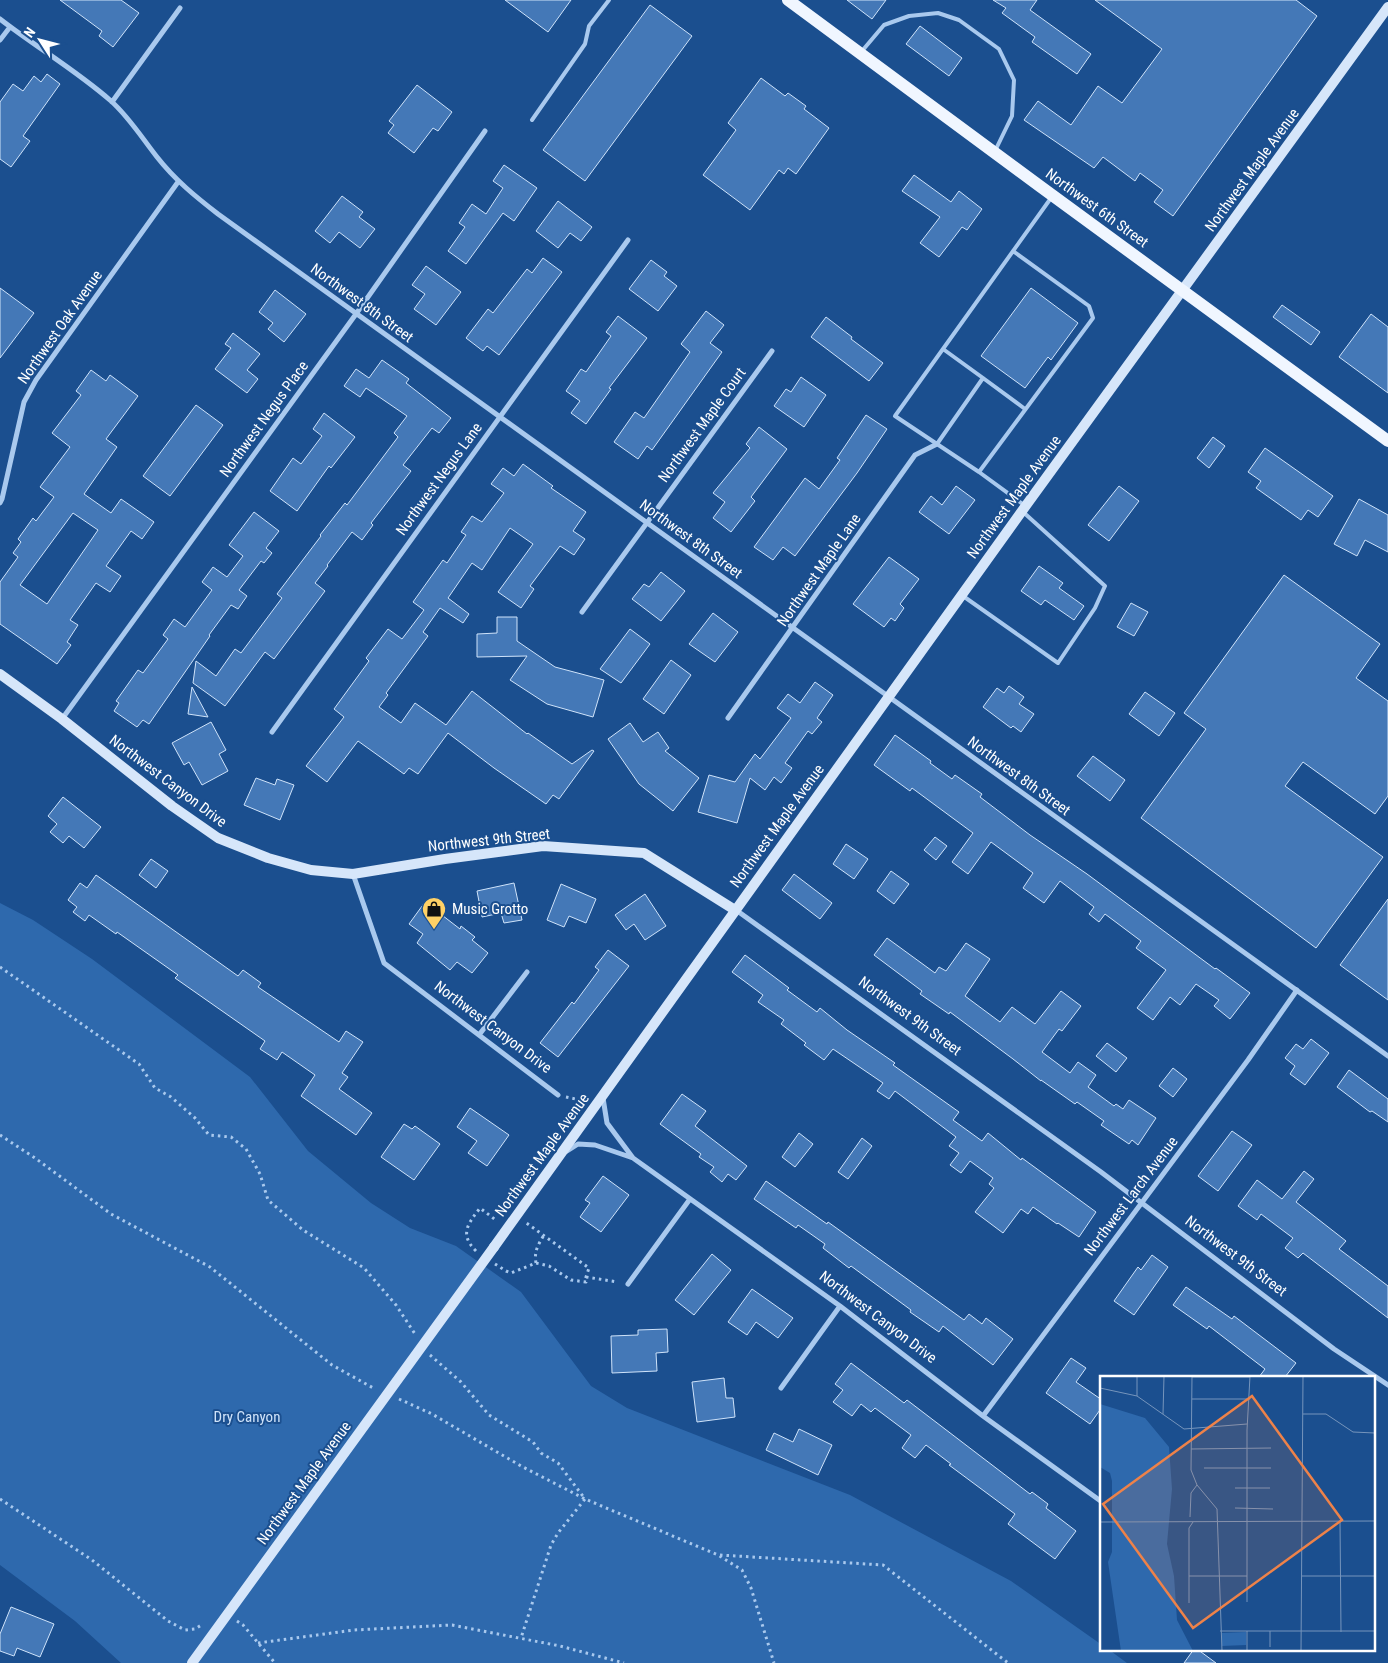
<svg xmlns="http://www.w3.org/2000/svg" width="1388" height="1663" viewBox="0 0 1388 1663" font-family="'Roboto Condensed',sans-serif">
  <style>
    .green { fill: #2e69ad }
    .building { fill: #4478b7; stroke: #cfe3fa; fill-rule: evenodd }
    .lines { fill: none; stroke-linecap: round; stroke-linejoin: round }
    .path { stroke: #a9c9ee; stroke-width: 3; stroke-dasharray: 2.5 4; stroke-linecap: butt }
    .lane { stroke: #a9c9ee; stroke-width: 4 }
    .street { stroke: #a9c9ee; stroke-width: 5 }
    .secondary { stroke: #d6e6fa; stroke-width: 10 }
    .primary { stroke: #f0f6ff; stroke-width: 12 }
    .secondary-bridge { stroke: #d6e6fa; stroke-width: 10 }
    .labels { text-anchor: middle; dominant-baseline: central; stroke-width: 4; stroke-linejoin: round; paint-order: stroke }
    .street-label { font-size: 15px; fill: #fff; stroke: #1b4f8f }
    .poi-label { font-size: 15px; fill: #fff; stroke: #1b4f8f; text-anchor: start }
    .park-label { font-size: 15px; fill: #cfe3fa; stroke: #1b4f8f }
    .inset-road { fill: none; stroke: #7695bc; stroke-width: 1 }
    .view { fill: #ee8249; fill-opacity: 0.15; stroke: #ee8249; stroke-width: 2.5 }
    .inset-edge { fill: none; stroke: #fff; stroke-width: 2.5 }
  </style>
  <rect width="100%" height="100%" fill="#1b4f8f"/>
  <!-- green -->
  <path class="green" d="M0,903L33,920L92,959L250,1077L308,1151L371,1203L410,1228L456,1246L521,1292L591,1386L627,1408L850,1495L1011,1581L1102,1645V1649H1108L1127,1663H121L75,1621L0,1565Z"/>
  <!-- building -->
  <path class="building" d="M60,0H121L139,13L113,47L99,36L102,31Z
    M505,0H571L548,32Z
    M847,0H886L872,19Z
    M993,0H1037L1030,10L1091,54L1077,74L1032,42L1035,37L1002,13L1006,8Z
    M1095,0H1296L1317,16L1173,216L1154,202L1163,190L1140,173L1135,181L1103,157L1094,168L1024,120L1038,101L1071,125L1098,86L1122,103L1162,49Z
    M650,5L692,36L585,181L543,150Z
    M920,26L962,58L949,76L906,44Z
    M47,74L60,84L23,136L30,141L11,167L0,159V102L13,84L23,91L34,76L41,82Z
    M761,78L785,96L788,93L806,106L804,109L829,128L796,174L788,168L784,174L779,170L750,210L703,175L736,130L728,123Z
    M417,85L452,112L438,131L433,128L414,153L388,133L394,125L389,121Z
    M504,165L537,188L514,221L503,213L466,264L448,251L465,227L459,223L472,204L486,214L503,188L493,181Z
    M914,175L951,202L959,191L982,209L967,230L962,227L939,257L920,243L940,217L902,191Z
    M342,196L363,212L359,217L375,229L360,248L339,232L330,243L315,231Z
    M558,201L592,227L581,241L570,233L558,248L536,231Z
    M543,258L562,272L499,355L487,346L483,351L466,338L488,309L493,313L527,269L532,273Z
    M651,260L667,272L664,276L677,286L658,311L629,289Z
    M426,266L461,292L436,325L414,309L425,294L412,285Z
    M0,288L34,313L0,358Z
    M1031,288L1078,323L1051,360L1048,357L1025,388L981,356Z
    M275,290L306,314L284,342L268,329L273,323L259,312Z
    M1282,305L1320,332L1311,345L1273,317Z
    M706,311L724,325L710,343L722,352L652,450L647,446L638,459L614,442L635,412L644,418L690,352L681,344Z
    M1371,314L1388,327V393L1339,357Z
    M618,316L647,338L609,388L611,389L586,424L571,413L580,401L566,391L581,369L586,372L611,336L606,332Z
    M826,317L852,337L851,339L883,363L869,381L811,337Z
    M233,333L260,354L247,370L258,379L247,393L215,369L231,348L225,344Z
    M382,360L409,379L406,383L451,418L439,433L432,428L403,465L411,471L371,523L373,525L362,540L352,532L327,565L328,566L315,583L325,591L274,659L265,652L225,706L193,683L196,661L216,676L235,649L241,653L282,598L277,594L321,536L320,535L345,503L347,505L398,437L394,433L407,416L366,388L360,397L344,386L356,369L369,378Z
    M91,370L106,381L110,375L138,396L106,439L117,447L84,494L111,513L121,499L154,522L142,539L131,531L106,566L121,576L110,592L96,583L70,620L78,625L67,642L71,645L57,664L0,624V582L18,557L13,553L21,542L18,539L33,518L36,521L54,497L40,487L70,447L52,433L81,395L76,391ZM73,513L98,530L47,604L20,585Z
    M801,377L826,395L804,427L774,406L786,389L791,392Z
    M196,405L223,425L170,496L143,476Z
    M324,413L355,437L331,468L329,466L297,511L270,491L293,458L301,464L322,436L313,429Z
    M866,415L887,429L857,473L795,556L783,547L773,560L754,547L805,478L819,489L840,460L837,458Z
    M759,427L787,449L751,497L755,501L731,532L713,518L725,502L713,493L750,448L746,444Z
    M1213,437L1225,446L1209,468L1197,458Z
    M1265,448L1333,496L1318,517L1308,510L1301,520L1256,488L1261,481L1248,472Z
    M523,464L553,486L551,488L586,512L573,531L585,539L574,555L560,546L530,586L534,589L521,608L498,592L533,544L510,528L482,570L472,563L448,598L469,614L463,623L440,608L423,632L428,636L386,693L388,695L379,707L401,723L415,703L446,725L472,691L527,734L528,733L572,764L592,750L594,751L559,799L553,795L546,804L494,768L448,733L418,774L409,768L404,774L358,741L327,782L306,766L344,717L334,709L369,661L366,658L388,629L402,639L424,610L413,602L443,560L447,563L466,535L461,532L472,516L482,522L504,493L491,484L503,468L514,476Z
    M956,486L975,500L949,534L919,512L931,496L942,505Z
    M1119,486L1139,501L1109,541L1088,525Z
    M1359,499L1388,515V552L1365,540L1357,556L1334,544Z
    M254,512L279,531L266,548L272,553L264,563L261,561L239,590L247,596L238,609L231,605L209,635L210,636L149,724L143,720L137,727L114,711L119,703L116,701L138,670L143,673L168,639L163,635L174,619L185,627L212,590L202,582L213,567L227,577L243,556L229,545Z
    M889,557L919,579L900,604L904,608L895,621L891,618L884,627L853,604Z
    M1039,566L1063,583L1059,588L1084,606L1074,620L1045,600L1041,605L1021,591Z
    M661,572L685,591L661,621L632,599L644,584L649,587Z
    M1284,575L1380,644L1356,678L1388,701V796L1375,814L1303,762L1285,786L1383,857L1316,948L1141,818L1206,729L1184,713Z
    M1131,603L1148,612L1134,636L1117,627Z
    M713,613L738,632L715,662L689,644Z
    M497,617H517V641L555,667L604,680L593,717L547,704L510,680L527,656L477,657V634L497,633Z
    M630,629L650,644L621,683L600,669Z
    M671,660L691,675L664,714L643,699Z
    M815,682L833,695L817,718L822,722L812,734L808,731L785,763L792,768L781,783L774,777L765,790L750,778L737,823L698,812L709,775L735,782L755,754L760,759L791,718L777,708L788,694L800,703Z
    M1009,686L1024,697L1019,704L1034,714L1021,732L1013,726L1011,728L983,707L997,688L1004,693Z
    M192,687L208,717L188,714Z
    M1145,692L1175,713L1159,736L1129,714Z
    M211,722L226,750L219,754L228,771L202,785L189,762L184,765L172,743Z
    M630,723L643,742L658,732L669,748L665,751L699,778L673,811L639,784L608,739Z
    M895,735L931,761L930,763L952,779L955,775L982,794L980,797L1030,835L1087,874L1215,969L1216,968L1250,993L1230,1019L1214,1006L1219,1000L1196,984L1180,1005L1170,997L1153,1020L1137,1008L1166,970L1136,948L1141,941L1105,914L1099,922L1089,914L1094,907L1060,881L1044,903L1023,888L1033,873L991,842L968,874L952,862L973,833L912,788L910,791L874,765Z
    M1093,756L1125,780L1110,801L1077,776Z
    M256,778L275,785L277,779L294,785L280,820L244,805Z
    M63,797L101,827L84,848L69,836L63,843L50,832L57,824L48,816Z
    M935,837L947,846L936,860L924,850Z
    M846,844L868,859L854,879L833,864Z
    M151,859L168,871L156,888L139,875Z
    M891,871L909,884L894,904L877,891Z
    M794,874L832,903L820,919L782,890Z
    M96,875L238,976L243,970L261,983L258,987L339,1042L346,1031L363,1042L342,1073L348,1077L339,1089L372,1113L356,1135L301,1096L315,1075L282,1052L277,1060L260,1049L265,1041L175,978L178,975L117,932L116,934L89,915L85,921L73,912L77,907L68,900L80,883L87,888Z
    M514,883L522,920L504,923L501,913L482,917L477,891Z
    M561,884L596,899L586,923L569,916L564,927L547,920Z
    M645,894L666,926L645,940L634,924L626,930L615,915Z
    M1388,899V1000L1340,965Z
    M425,902L460,929L461,926L475,937L472,940L488,953L472,973L457,962L450,970L417,943L423,934L409,924Z
    M887,938L935,973L939,967L946,971L966,943L990,959L965,996L1000,1022L1012,1007L1035,1024L1061,991L1081,1006L1062,1031L1059,1029L1042,1052L1070,1073L1078,1062L1096,1075L1088,1087L1114,1106L1116,1104L1123,1109L1129,1100L1156,1118L1138,1145L1132,1140L1129,1144L1101,1125L1104,1121L1077,1102L1075,1104L1041,1080V1081L1013,1059L950,1012L949,1014L920,994L922,991L874,955Z
    M608,950L629,966L558,1057L540,1043L572,1002L574,1004L599,970L595,967Z
    M745,955L789,988L787,990L817,1012L820,1008L847,1030L895,1063L893,1065L959,1112L953,1120L982,1141L988,1133L1021,1160L1022,1158L1096,1212L1079,1237L1058,1223L1057,1224L1033,1207L1028,1214L1021,1209L1003,1233L975,1212L994,1188L989,1184L993,1178L970,1161L961,1173L950,1165L959,1153L949,1146L956,1137L895,1091L889,1099L877,1091L883,1083L833,1049L824,1060L804,1045L806,1043L781,1024L784,1020L758,1002L763,995L732,972Z
    M1311,1039L1329,1053L1305,1085L1290,1074L1295,1066L1285,1058L1296,1044L1303,1049Z
    M1107,1043L1127,1058L1116,1072L1096,1056Z
    M1173,1068L1187,1079L1173,1097L1159,1086Z
    M1349,1070L1388,1099V1122L1372,1111L1370,1112L1337,1087Z
    M682,1094L706,1111L695,1126L747,1166L736,1180L728,1174L722,1182L710,1172L714,1167L699,1157L701,1154L660,1124Z
    M470,1108L509,1135L487,1166L468,1153L477,1141L457,1127Z
    M404,1124L412,1129L415,1126L440,1144L414,1180L381,1157Z
    M1232,1131L1252,1145L1218,1191L1198,1176Z
    M799,1133L813,1144L795,1167L782,1157Z
    M862,1138L872,1146L848,1179L838,1172Z
    M1304,1171L1314,1179L1296,1202L1346,1241L1339,1249L1388,1286V1318L1303,1253L1298,1258L1285,1248L1293,1238L1261,1214L1257,1220L1238,1206L1257,1180L1282,1199Z
    M603,1176L629,1195L601,1232L580,1217L590,1203L585,1200Z
    M766,1181L827,1224L828,1222L964,1320L969,1314L982,1324L986,1318L1013,1339L993,1365L943,1326L939,1332L910,1312L911,1310L851,1266L849,1268L823,1248L825,1244L798,1225L796,1228L754,1199Z
    M712,1254L731,1270L694,1315L675,1300Z
    M1152,1255L1168,1267L1134,1315L1114,1301L1138,1267L1141,1270Z
    M1186,1287L1232,1319L1234,1316L1296,1363L1285,1377H1259L1265,1369L1209,1326L1207,1329L1173,1305Z
    M752,1289L793,1318L778,1338L756,1322L747,1335L728,1322Z
    M667,1329L668,1352L656,1353L657,1371L612,1373L611,1336L638,1335V1330Z
    M1071,1358L1086,1368L1076,1382L1102,1400V1407L1090,1424L1046,1393Z
    M851,1363L904,1403L907,1400L1030,1494L1032,1492L1048,1504L1046,1508L1076,1531L1055,1559L1008,1524L1015,1514L949,1465L951,1464L926,1445L915,1458L902,1448L911,1435L875,1408L871,1412L861,1404L852,1416L833,1402L843,1390L835,1384Z
    M724,1378L726,1398H733L735,1417L697,1422L692,1382Z
    M799,1429L832,1445L818,1475L766,1450L774,1433L793,1442Z
    M11,1607L54,1624L40,1657L17,1648L14,1656L0,1651V1634Z
    M1194,1649H1197L1216,1663H1184Z"/>
  <g class="lines">
    <!-- path -->
    <path class="path" d="M0,967L139,1064L155,1088L171,1097L195,1118L209,1135L231,1137L246,1149L260,1174L268,1200L303,1230L364,1268L396,1305L415,1334
      M566,1097L585,1101
      M0,1135L35,1158L111,1214L210,1267L332,1365L375,1389
      M476,1251C459,1234 468,1224 480,1208L497,1221
      M536,1263C534,1251 538,1245 544,1235
      M495,1264L506,1271L511,1273L536,1263L549,1266L571,1280L586,1282V1277L589,1268L525,1222
      M586,1277L618,1282
      M430,1355L461,1382L489,1415L533,1442L541,1453L558,1463L585,1499L558,1533L551,1545L521,1638
      M399,1399L432,1414L521,1466L585,1499L718,1555L742,1570L751,1588L774,1663
      M0,1499L92,1560L168,1621L185,1630L195,1629L203,1624
      M720,1555L883,1565L1008,1663
      M237,1621L243,1625L275,1663
      M258,1643L354,1630L452,1625L560,1646L624,1663"/>
    <!-- lane -->
    <path class="lane" d="M862,51L884,25L909,16L938,13L959,20L999,49L1014,80L1012,116L995,151
      M532,120L585,44L589,26L609,0
      M943,349L983,378
      M937,444L983,378L1025,409
      M979,472L1093,318L1089,306L1013,251
      M1024,505L979,472L895,416L1051,198
      M963,596L1058,663L1095,608L1105,586L1022,511"/>
    <!-- street -->
    <path class="street" d="M0,19C36,47 77,71 111,101C129,117 142,138 157,157C175,180 196,197 218,214L1388,1056
      M0,40L10,27
      M112,102L180,8
      M0,503L2,499L24,402L36,380L178,182
      M582,612L772,351
      M728,718L915,455L937,444
      M62,719L356,314L485,131
      M272,732L628,240
      M353,874L384,963L558,1095
      M736,910L1101,1172L1334,1349L1388,1385
      M479,1035L527,972
      M603,1098L607,1123L633,1158
      M567,1151L578,1144L595,1145L633,1158L840,1306L983,1416L1102,1502
      M628,1284L690,1199
      M781,1388L840,1306
      M983,1416L1248,1060L1297,990"/>
    <!-- secondary -->
    <path class="secondary" d="M0,674L62,719L172,806L218,838L268,858L311,870L353,874L445,859L543,846L644,853L735,910
      M494,1247L1022,511L1388,7"/>
    <!-- primary -->
    <path class="primary" d="M788,0C987,148 1188,295 1388,441"/>
    <!-- secondary-bridge -->
    <path class="secondary-bridge" d="M192,1663L494,1247"/>
  </g>
  <!-- icons -->
  <defs>
    <g id="shop-pin" transform="scale(1.25)"><path d="M0 17L-7.5 6A9.5 9.5 0 1 1 7.5 6Z" fill="#ffd166" stroke="#1b4f8f"/><path d="M-5-2.5h2.3a2.7 3.5 0 0 1 5.4 0H5L5.5 6h-11ZM-1.5-2.5h3a1.5 2.3 0 0 0-3 0Z" fill="#111"/></g>
  </defs>
  <g fill-rule="evenodd">
    <use href="#shop-pin" x="434" y="909"/>
  </g>
  <g class="labels">
    <!-- street labels -->
    <g class="street-label">
      <text transform="translate(1252 170) rotate(-54)">Northwest Maple Avenue</text>
      <text transform="translate(1097 208) rotate(36)">Northwest 6th Street</text>
      <text transform="translate(362 303) rotate(36)">Northwest 8th Street</text>
      <text transform="translate(60 327) rotate(-55)">Northwest Oak Avenue</text>
      <text transform="translate(264 419) rotate(-54)">Northwest Negus Place</text>
      <text transform="translate(702 425) rotate(-54)">Northwest Maple Court</text>
      <text transform="translate(439 479) rotate(-54)">Northwest Negus Lane</text>
      <text transform="translate(1014 497) rotate(-54)">Northwest Maple Avenue</text>
      <text transform="translate(691 539) rotate(36)">Northwest 8th Street</text>
      <text transform="translate(819 570) rotate(-55)">Northwest Maple Lane</text>
      <text transform="translate(1019 776) rotate(36)">Northwest 8th Street</text>
      <text transform="translate(168 781) rotate(37)">Northwest Canyon Drive</text>
      <text transform="translate(777 826) rotate(-54)">Northwest Maple Avenue</text>
      <text transform="translate(489 840) rotate(-6)">Northwest 9th Street</text>
      <text transform="translate(910 1016) rotate(36)">Northwest 9th Street</text>
      <text transform="translate(493 1027) rotate(37)">Northwest Canyon Drive</text>
      <text transform="translate(542 1155) rotate(-54)">Northwest Maple Avenue</text>
      <text transform="translate(1131 1196) rotate(-53)">Northwest Larch Avenue</text>
      <text transform="translate(1236 1256) rotate(37)">Northwest 9th Street</text>
      <text transform="translate(878 1317) rotate(37)">Northwest Canyon Drive</text>
      <text transform="translate(304 1483) rotate(-54)">Northwest Maple Avenue</text>
    </g>
    <!-- poi labels -->
    <g class="poi-label">
      <text x="452" y="909">Music Grotto</text>
    </g>
    <!-- park labels -->
    <g class="park-label">
      <text x="247" y="1417">Dry Canyon</text>
    </g>
  </g>
  <!-- overview -->
  <g transform="translate(1100 1376)">
    <rect width="275" height="275" fill="#1b4f8f"/>
    <path d="M0,28L45,42L69,71L72,113L67,168L74,200L77,244L93,275H21L8,186L12,176V105L10,97L0,91ZM146,256V269L122,270V257Z" fill="#2e69ad"/>
    <path class="inset-road" d="M37,0V20M92,0L91,94L97,109L117,133L122,275M92,1H150M0,12L37,20L84,53L147,48M92,23H150M63,38L64,0M203,38H226L253,56L275,57M91,73L171,72M104,92H171M135,112H170M135,132L173,133M90,141L91,117L97,109M240,145L241,256M0,146L275,145M89,200H147M202,200H275M147,226V54L150,0M89,227V152L93,146M120,255H275M170,271V255M147,275V255M201,275L203,0"/>
    <path class="view" d="M152,20L242,144L93,252L3,128Z"/>
    <rect width="275" height="275" class="inset-edge"/>
  </g>
  <!-- north arrow -->
  <g transform="translate(40 40) rotate(306)" stroke="#1b4f8f" stroke-width="4" paint-order="stroke">
  <path d="M0-4L9 19L0 12L-9 19Z" fill="#ffffff"/>
  <text y="-8" font-size="14" font-weight="bold" text-anchor="middle" fill="#ffffff">N</text>
  </g>
</svg>
